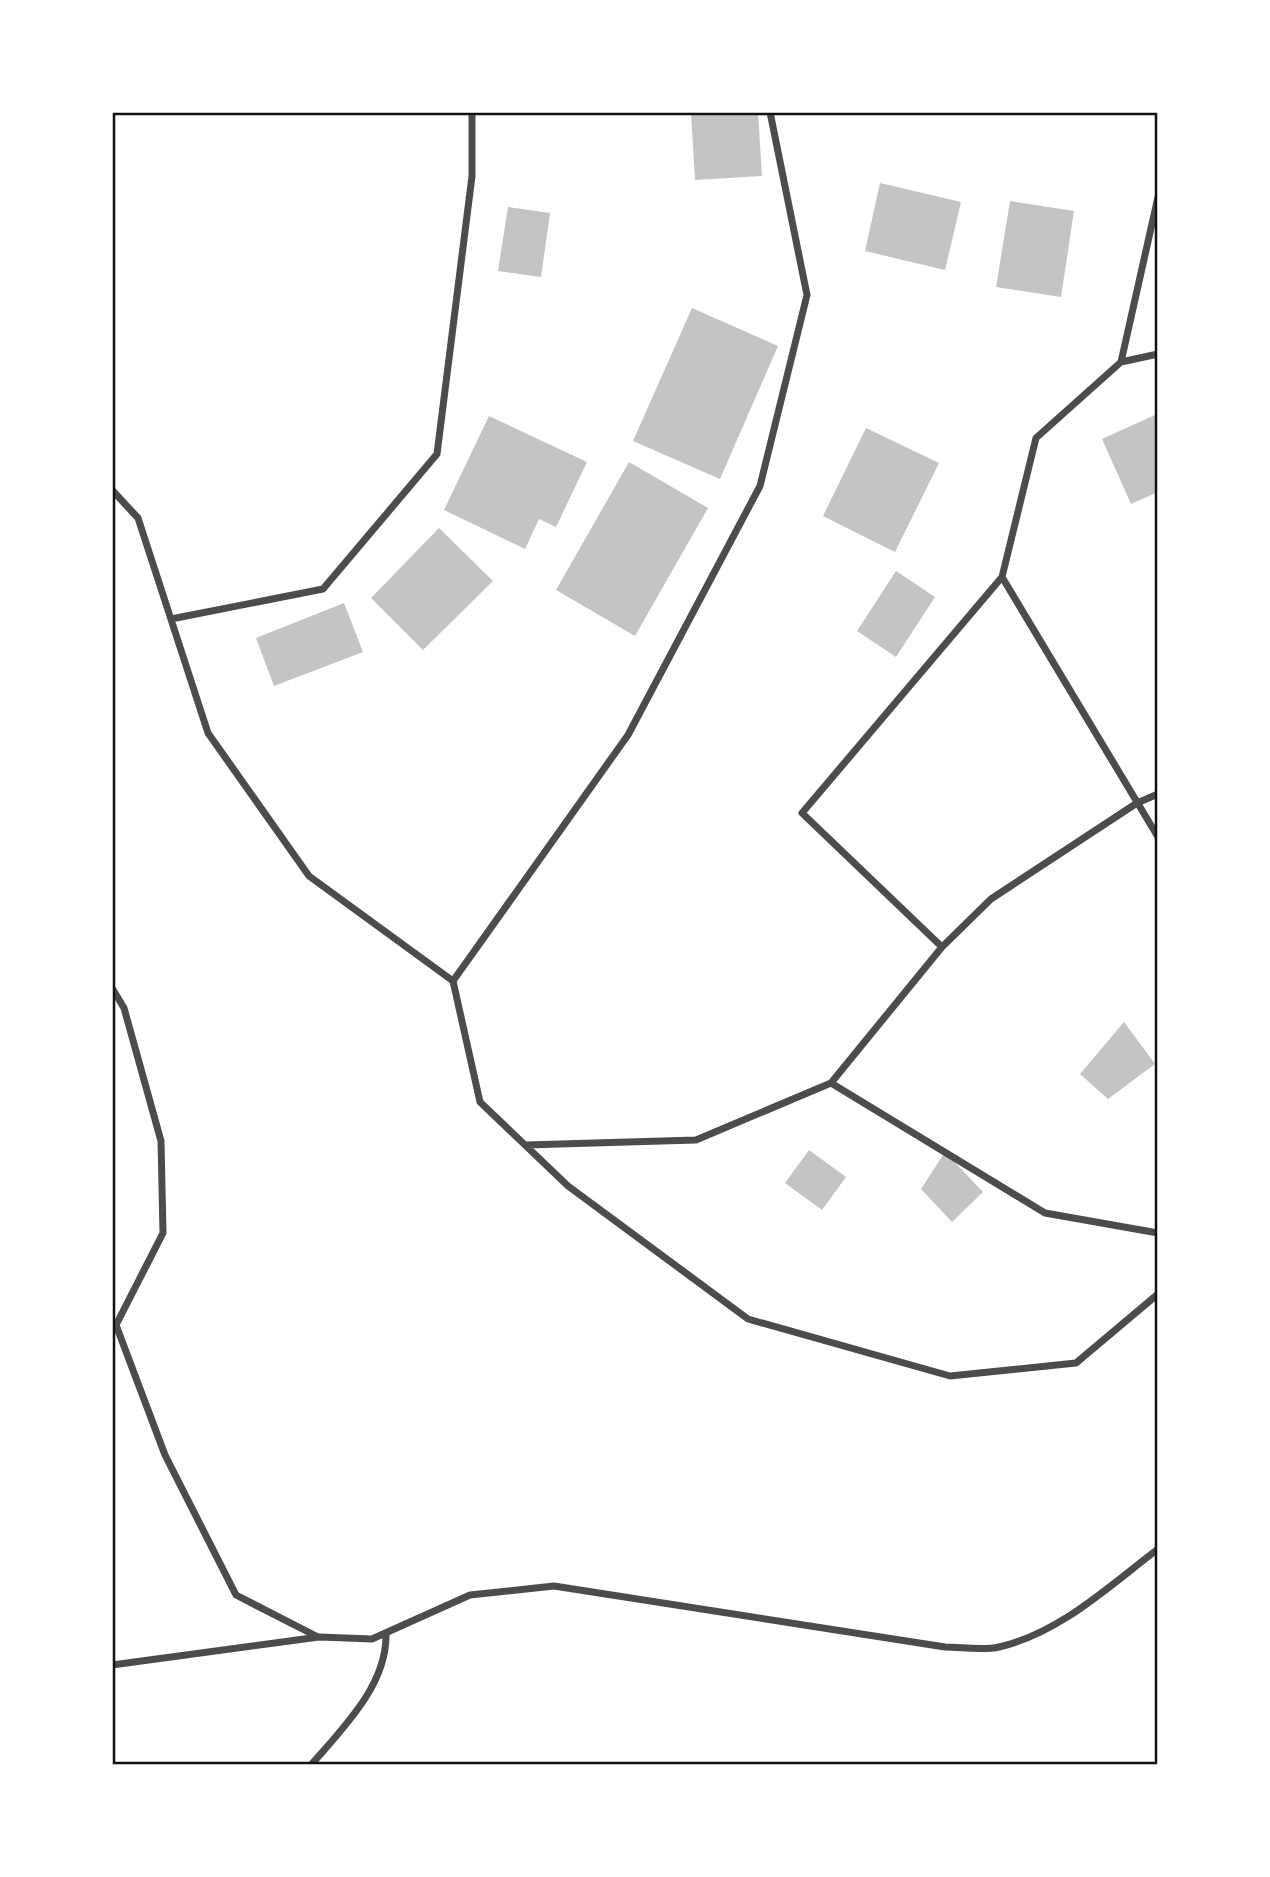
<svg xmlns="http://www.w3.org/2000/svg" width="1270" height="1877" viewBox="0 0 1270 1877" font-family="Mulish,sans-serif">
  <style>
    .building { fill: #c4c4c4 }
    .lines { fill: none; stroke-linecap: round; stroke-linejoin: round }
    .minor { stroke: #4c4c4c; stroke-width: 7 }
    .neatline { fill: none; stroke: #111; stroke-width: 2.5 }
  </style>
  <rect width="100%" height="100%" fill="#fff"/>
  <!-- building -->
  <path class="building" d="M691,112H758L762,176L695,180Z
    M880,183L961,202L945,270L865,251Z
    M1010,201L1074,211L1061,297L996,287Z
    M508,207L550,213L541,277L498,271Z
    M692,308L778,346L720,479L633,441Z
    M1155,415L1158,429V492L1131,504L1102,439Z
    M489,416L587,462L556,527L539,519L525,549L444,510Z
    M866,428L939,463L895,552L823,516Z
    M629,462L708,508L635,636L556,590Z
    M439,528L493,581L423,650L371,598Z
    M896,571L935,597L896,657L857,631Z
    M344,603L363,652L274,686L256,638Z
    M1124,1022L1155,1064L1108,1099L1080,1074Z
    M809,1150L846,1177L822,1210L785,1183Z
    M945,1152L983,1192L952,1222L921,1189Z"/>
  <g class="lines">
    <!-- minor -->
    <path class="minor" d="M1121,362L1158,354
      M112,490L138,518L208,733L309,876L453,981L480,1102L568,1186L748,1319L950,1376L1076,1363L1158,1294
      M1002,577L1158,837
      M171,619L323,589L437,454L472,176V112
      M942,947L802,813L1002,577L1036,438L1121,362L1158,197
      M453,981L628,735L760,486L807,295L770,112
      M112,988L124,1008L161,1141L163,1233L116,1325L165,1455L236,1595L318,1637
      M831,1083L1045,1213L1158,1233
      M526,1145L696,1140L831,1083L942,947L991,899L1137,803L1158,794
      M112,1665L319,1637L372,1639L470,1595L554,1586L945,1647C961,1647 983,1651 999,1647C1060,1633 1109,1586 1158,1549
      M311,1765C343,1728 387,1685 386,1634"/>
  </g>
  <!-- border -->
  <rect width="1270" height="1877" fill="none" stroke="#ffffff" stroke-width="228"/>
  <rect x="114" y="114" width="1042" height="1649" class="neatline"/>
</svg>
